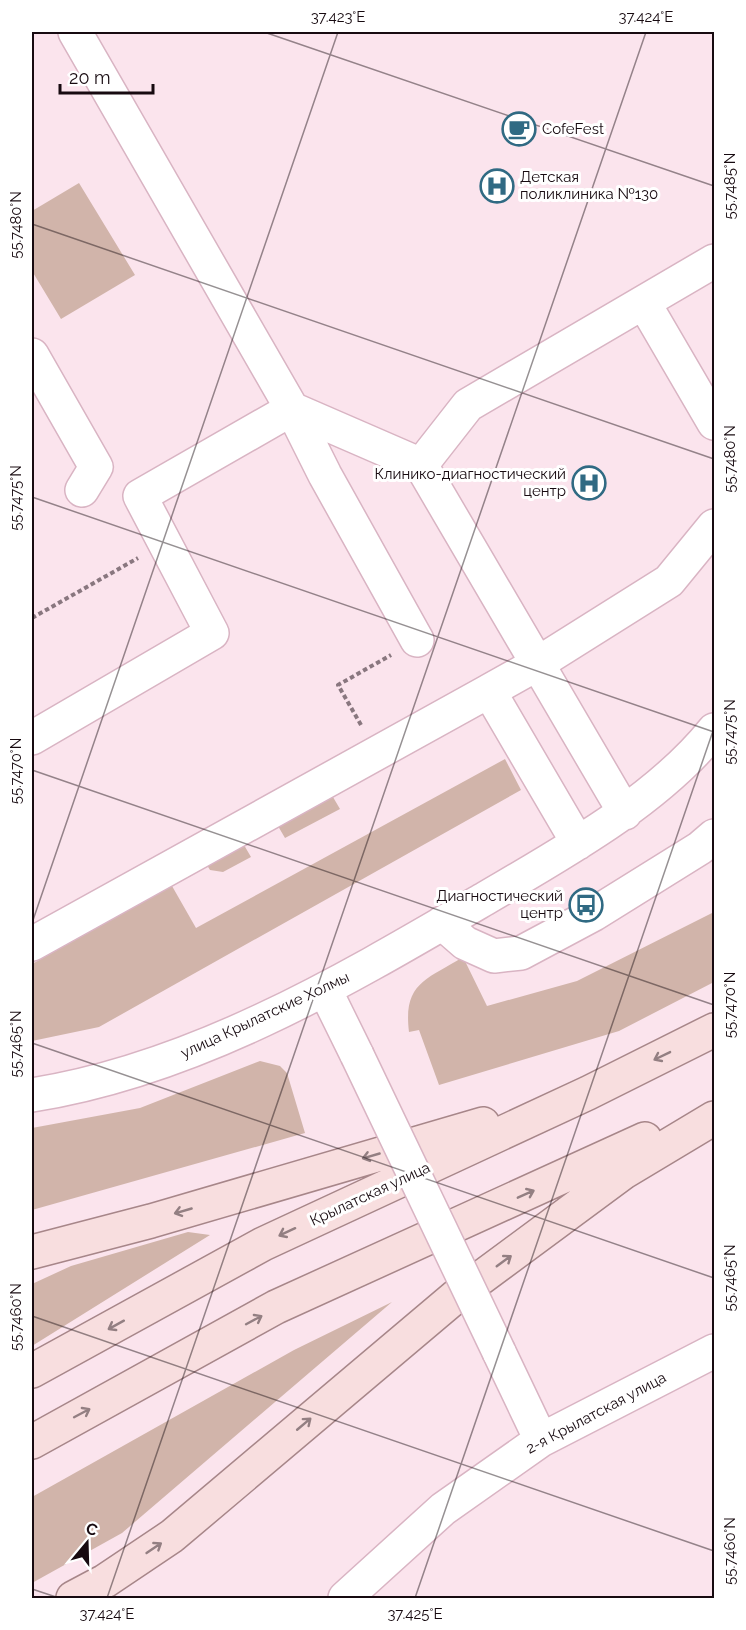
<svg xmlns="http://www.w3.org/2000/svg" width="746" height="1630" viewBox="0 0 746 1630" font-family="Raleway,sans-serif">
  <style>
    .green { fill: #d1b4aa }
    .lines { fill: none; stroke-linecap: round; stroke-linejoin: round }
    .minor-casing { stroke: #d9b4c3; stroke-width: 36 }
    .major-casing { stroke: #a78689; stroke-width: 36 }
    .path { stroke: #89777f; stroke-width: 4; stroke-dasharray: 4.5 3; stroke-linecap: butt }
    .minor { stroke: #fff; stroke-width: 33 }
    .major { stroke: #f8dedf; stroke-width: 33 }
    .minor-bridge-casing { stroke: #d9b4c3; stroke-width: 36; stroke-linecap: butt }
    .minor-bridge { stroke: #fff; stroke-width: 33 }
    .oneway { stroke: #937f82 }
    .ticks { fill: none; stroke: #170a10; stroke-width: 1.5; stroke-opacity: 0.45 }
    .labels { text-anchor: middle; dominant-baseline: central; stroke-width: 6; stroke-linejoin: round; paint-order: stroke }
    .poi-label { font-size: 15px; fill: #170a10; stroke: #fff; text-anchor: start }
    .street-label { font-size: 15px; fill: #170a10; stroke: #fff }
    .neatline { fill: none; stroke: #170a10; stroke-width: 2 }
    .ticks-label { font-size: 15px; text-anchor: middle; fill: #170a10 }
  </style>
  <rect width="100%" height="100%" fill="#fbe4ed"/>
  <!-- green -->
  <path class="green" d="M79,183L135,275L61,319L32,271V211Z
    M505,759L521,790L99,1027L32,1041V964L172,886L196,928Z
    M330,792L340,809L285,838L278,826L244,845L251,857L223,872L210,870L205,862Z
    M714,912V982L619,1031L439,1085L419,1030L409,1032C403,983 426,980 463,957L487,1006L577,981Z
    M260,1061L280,1066L287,1073L305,1133L32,1210V1128L140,1108Z
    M188,1232L210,1235L32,1346V1284L71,1266Z
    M392,1302L122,1533L32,1583V1497L294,1350Z"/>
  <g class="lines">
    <!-- minor casing -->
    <g class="minor-casing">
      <path id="minor" d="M75,32L292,409L325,475L417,640
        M644,303L714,423
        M32,355L96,467L82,490
        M421,465L468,405L714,261
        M489,691L537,664L669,581L714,526
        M32,738L212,633L140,496L292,409L421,465L625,813
        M442,923L465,943L494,956L521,953L594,914L700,848L714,836
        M32,944L489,691L578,843
        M325,990L357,1055
        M32,1095C196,1069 344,981 486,898C564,852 657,801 714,730
        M499,1352L541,1440
        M345,1598L443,1509L541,1440L714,1351"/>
    </g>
    <!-- major casing -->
    <g class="major-casing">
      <path id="major" d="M32,1252L151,1221L483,1124
        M32,1371L263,1244L588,1093L714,1030
        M32,1442L276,1307L645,1139
        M73,1598L105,1581L172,1536L455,1297L624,1172L714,1118"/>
    </g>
    <!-- path -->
    <path class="path" d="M32,618L138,558
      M361,725L338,685L391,655"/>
    <!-- minor -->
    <use href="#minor" class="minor"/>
    <!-- major -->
    <use href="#major" class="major"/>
    <!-- minor-bridge casing -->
    <g class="minor-bridge-casing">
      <path id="minor-bridge" d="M357,1055L499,1352"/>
    </g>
    <!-- minor-bridge -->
    <use href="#minor-bridge" class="minor-bridge"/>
  </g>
  <!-- one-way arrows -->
  <defs><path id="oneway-shaft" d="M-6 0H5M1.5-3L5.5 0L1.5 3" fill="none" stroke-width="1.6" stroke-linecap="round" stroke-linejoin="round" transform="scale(1.5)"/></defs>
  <g class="oneway">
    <use href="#oneway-shaft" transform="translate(662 1056) rotate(154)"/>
    <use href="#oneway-shaft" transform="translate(371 1156) rotate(164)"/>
    <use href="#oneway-shaft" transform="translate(526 1194) rotate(-24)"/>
    <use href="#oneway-shaft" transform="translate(183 1211) rotate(164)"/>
    <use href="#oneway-shaft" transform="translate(287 1232) rotate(155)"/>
    <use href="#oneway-shaft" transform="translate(504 1261) rotate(-36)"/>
    <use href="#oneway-shaft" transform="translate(254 1320) rotate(-28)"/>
    <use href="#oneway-shaft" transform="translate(116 1325) rotate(151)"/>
    <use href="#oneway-shaft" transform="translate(82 1413) rotate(-28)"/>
    <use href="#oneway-shaft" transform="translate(304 1424) rotate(-40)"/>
    <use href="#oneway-shaft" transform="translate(154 1548) rotate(-34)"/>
  </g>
  <!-- ticks -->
  <path class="ticks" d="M264,32L714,186M32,224L714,459M32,497L714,732M32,770L714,1005M32,923L338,32M32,1043L714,1278M32,1316L714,1551M32,1589L59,1598M107,1598L646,32M415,1598L714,728"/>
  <!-- icons -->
  <defs>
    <g id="cafe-ring" transform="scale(1.725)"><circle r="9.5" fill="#fff" stroke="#306a83" stroke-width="1.5"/><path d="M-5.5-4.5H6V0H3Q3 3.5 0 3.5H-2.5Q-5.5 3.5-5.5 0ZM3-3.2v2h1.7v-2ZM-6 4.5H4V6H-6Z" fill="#306a83"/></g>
    <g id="hospital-ring" transform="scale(1.725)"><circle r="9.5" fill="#fff" stroke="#306a83" stroke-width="1.5"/><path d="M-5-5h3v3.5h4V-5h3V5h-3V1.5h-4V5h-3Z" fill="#306a83"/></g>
    <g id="bus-ring" transform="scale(1.725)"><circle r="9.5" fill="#fff" stroke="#306a83" stroke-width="1.5"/><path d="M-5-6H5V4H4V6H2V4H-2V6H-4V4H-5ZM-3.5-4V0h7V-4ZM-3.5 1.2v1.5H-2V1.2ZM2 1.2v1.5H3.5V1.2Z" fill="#306a83"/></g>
  </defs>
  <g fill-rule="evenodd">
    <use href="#cafe-ring" x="519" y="129"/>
    <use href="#hospital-ring" x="497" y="186"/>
    <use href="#hospital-ring" x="589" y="483"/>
    <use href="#bus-ring" x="586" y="905"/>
  </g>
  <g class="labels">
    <!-- poi labels -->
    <g class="poi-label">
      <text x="542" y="129">CofeFest</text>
      <text x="520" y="177">Детская<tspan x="520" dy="17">поликлиника №130</tspan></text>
      <text x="566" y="474" text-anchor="end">Клинико-диагностический<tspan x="566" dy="17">центр</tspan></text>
      <text x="563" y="896" text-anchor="end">Диагностический<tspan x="563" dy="17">центр</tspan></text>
    </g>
    <!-- street labels -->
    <g class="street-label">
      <text transform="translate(265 1015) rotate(-25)">улица Крылатские Холмы</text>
      <text transform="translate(370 1194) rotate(-25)">Крылатская улица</text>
      <text transform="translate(596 1413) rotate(-28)">2-я Крылатская улица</text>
    </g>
  </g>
  <!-- border -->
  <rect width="746" height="1630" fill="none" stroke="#ffffff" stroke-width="66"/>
  <!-- north arrow -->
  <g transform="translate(87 1543) rotate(19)" stroke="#ffffff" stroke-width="4.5" paint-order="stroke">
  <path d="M0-4.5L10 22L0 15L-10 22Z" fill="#170a10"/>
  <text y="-9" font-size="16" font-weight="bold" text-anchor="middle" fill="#170a10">С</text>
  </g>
  <!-- scale -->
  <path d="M60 84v9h93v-9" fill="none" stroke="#170a10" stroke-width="3"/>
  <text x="69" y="84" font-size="18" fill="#170a10" stroke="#ffffff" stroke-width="4.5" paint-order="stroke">20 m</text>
  <rect x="33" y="33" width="680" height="1564" class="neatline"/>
  <g class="ticks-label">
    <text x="338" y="22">37.423°E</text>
    <text x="646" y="22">37.424°E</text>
    <text transform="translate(730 186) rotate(-90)" y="5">55.7485°N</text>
    <text transform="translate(16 225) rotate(-90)" y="5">55.7480°N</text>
    <text transform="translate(730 459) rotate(-90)" y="5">55.7480°N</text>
    <text transform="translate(16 498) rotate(-90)" y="5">55.7475°N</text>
    <text transform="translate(730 732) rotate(-90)" y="5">55.7475°N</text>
    <text transform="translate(16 771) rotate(-90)" y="5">55.7470°N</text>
    <text transform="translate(730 1005) rotate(-90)" y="5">55.7470°N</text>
    <text transform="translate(16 1044) rotate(-90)" y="5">55.7465°N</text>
    <text transform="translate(730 1278) rotate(-90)" y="5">55.7465°N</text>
    <text transform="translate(16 1317) rotate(-90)" y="5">55.7460°N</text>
    <text transform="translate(730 1551) rotate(-90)" y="5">55.7460°N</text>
    <text x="107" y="1619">37.424°E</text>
    <text x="415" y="1619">37.425°E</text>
  </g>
</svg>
